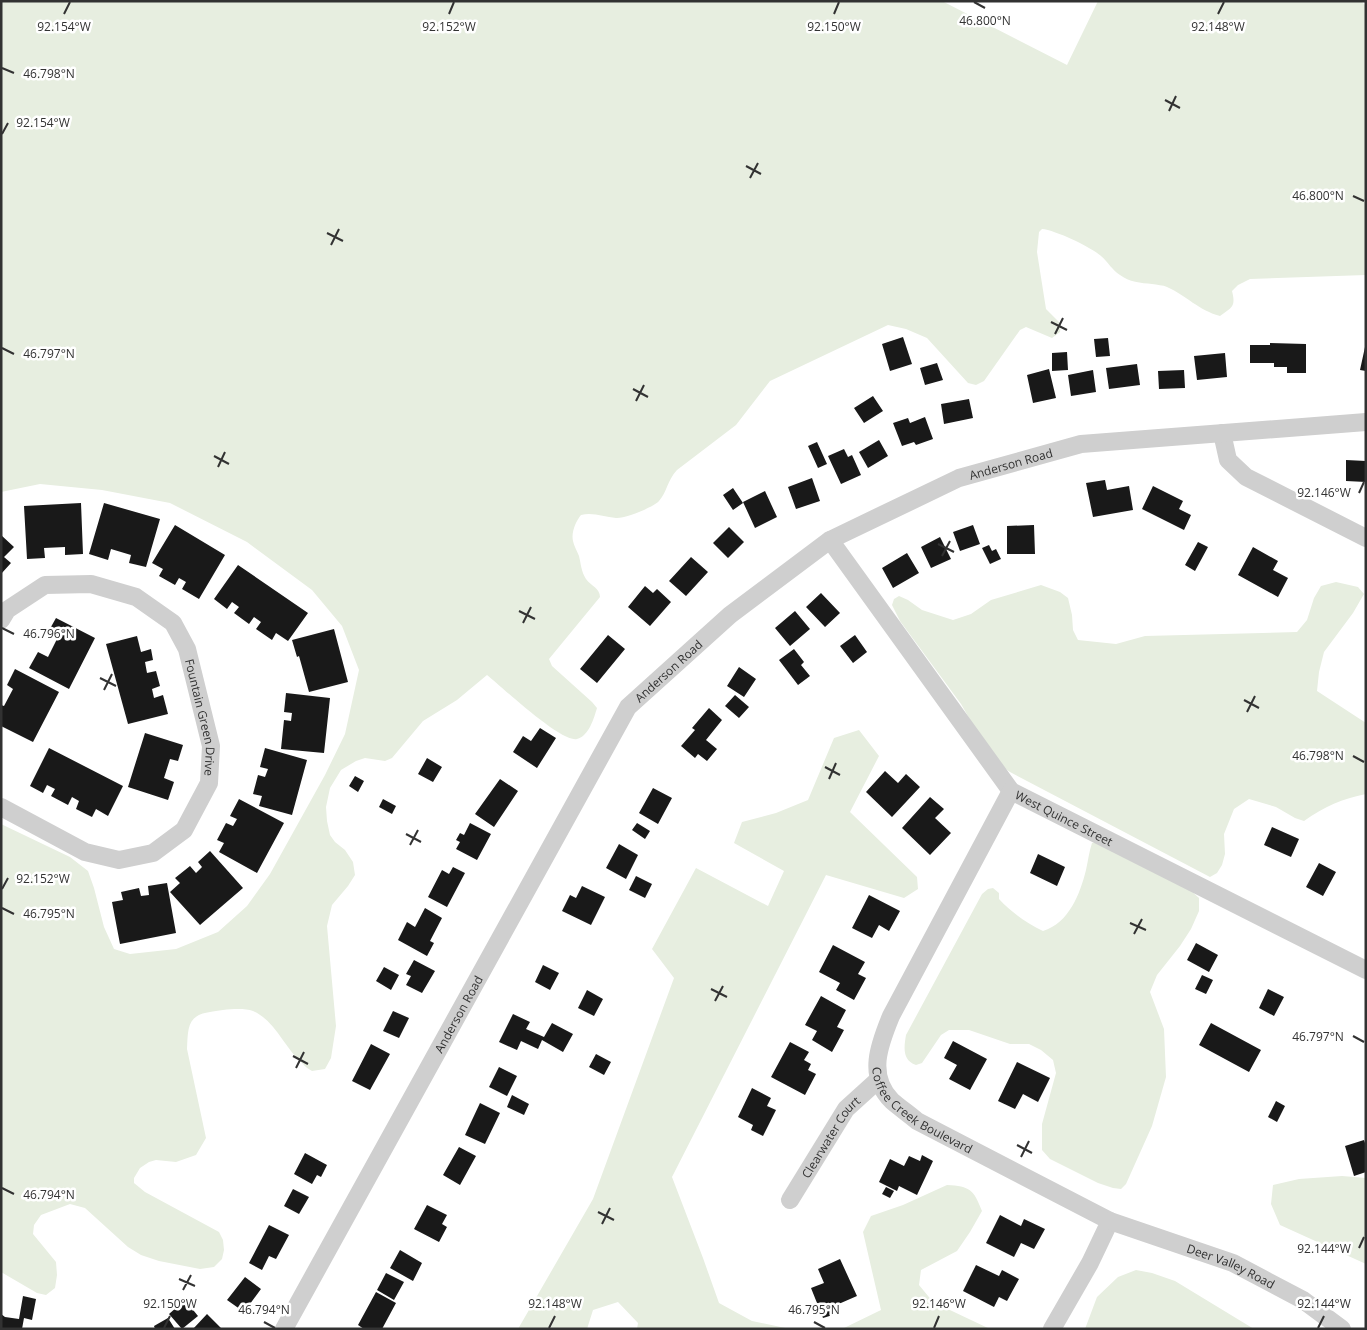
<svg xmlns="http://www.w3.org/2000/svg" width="1367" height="1330" viewBox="0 0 1367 1330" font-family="'Open Sans',sans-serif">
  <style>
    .green { fill: #e7eee0 }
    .building { fill: #191919 }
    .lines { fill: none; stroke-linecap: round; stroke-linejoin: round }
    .minor { stroke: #cfcfcf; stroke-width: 18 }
    .ticks { fill: none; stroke: #323232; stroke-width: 2 }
    .labels { text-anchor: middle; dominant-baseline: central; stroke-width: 5; stroke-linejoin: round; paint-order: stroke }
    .street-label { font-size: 12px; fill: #323232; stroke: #fff }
    .ticks-label { font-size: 12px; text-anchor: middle; fill: #323232; stroke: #fff; stroke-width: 5; stroke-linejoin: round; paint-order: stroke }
  </style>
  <rect width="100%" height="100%" fill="#fff"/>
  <!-- green -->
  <path class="green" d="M1,1H942L1067,65L1098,1H1361L1366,6V275L1250,279L1238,285L1232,291C1236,307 1232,307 1220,316C1198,310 1187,296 1167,287C1163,285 1157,285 1152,284C1141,283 1129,282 1120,275C1112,270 1108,262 1101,256C1091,247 1055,230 1042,229L1039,232L1037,252L1046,309L1061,324L1060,332L1052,338L1026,327L1020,330L984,381L976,385L968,383L927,338L906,329L888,325L770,381L736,425L677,470C667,481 667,492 659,501C654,507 624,519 616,518C604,517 593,512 581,515C576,521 571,532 573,541C574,546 577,551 579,556C581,564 581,571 586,579C591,586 600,588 600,597L549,659L552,666L592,702L597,708C594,718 589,736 577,739C561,743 502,687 487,675L457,700L423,721L392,758L385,761L365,758L356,761L341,770L330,788L326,807L327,821L330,835L335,842L345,850L353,862L355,875L348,886L332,905L327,926L336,1026L331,1058L325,1069L312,1071C309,1069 305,1067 303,1064C285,1049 275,1020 253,1011C242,1007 221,1010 210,1012C187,1015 188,1029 187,1049L206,1138L196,1155L176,1162L156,1160L149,1162L140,1168L134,1178V1183L145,1192L219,1232L223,1240L224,1250L222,1259L214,1267L200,1269L159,1261L141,1255L128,1247L85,1208L70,1204L41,1215L34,1225L33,1234L56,1262L57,1275L55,1288L46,1295L37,1293L1,1272V824L70,857L88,871L94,888L104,927L114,949L130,954L176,949L218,932L247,906L270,874L325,775L345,734L359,670L342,626L312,590L247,542L170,503L102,490L40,484L1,492Z
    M1336,582L1358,587L1364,594L1353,613L1324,652L1319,672L1317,691L1366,723V794C1342,799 1325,806 1304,821L1295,818L1276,807L1249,799L1234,809L1224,834L1225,854L1222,865L1217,873L1210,877L1010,772L1000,765L983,742L961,704L900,621L892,605L894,599L899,596L908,600L922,610L953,620L971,614L991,600L1041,585L1060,592L1068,598L1072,615L1073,630L1078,640L1116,644L1145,636L1297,632L1307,620L1314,598L1321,586Z
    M859,730L879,756L850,812L917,877L918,889L904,898L826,875L672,1177L703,1258L719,1303L752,1321L790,1329H637L638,1323L618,1302L593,1310L587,1329H518L593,1199L674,978L652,949L696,868L768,906L784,871L734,843L742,822L776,813L808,800L834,738Z
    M1097,842L1188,888L1199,898V911L1191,929L1180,946L1157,975L1150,992L1164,1029L1166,1077L1152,1126L1126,1184L1121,1189L1113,1188L1098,1183L1050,1159L1042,1150V1124L1056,1073L1053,1060L1041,1050L1029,1044H1010L969,1030H949L941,1035L922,1063L916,1065C902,1060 904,1047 906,1035L982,894L988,889L993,888L999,893V899C1012,913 1027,923 1043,931C1069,923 1080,894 1086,870C1088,861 1089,852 1092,843Z
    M1342,1176L1366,1178V1264L1280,1225L1271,1204L1273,1185L1299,1179Z
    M947,1185C970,1186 974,1190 982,1211L970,1232L957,1251L921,1270L919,1285L933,1302L990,1329H842L881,1310L863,1232L871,1216L903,1205Z
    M1136,1270L1152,1273L1175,1281L1254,1329H1085L1097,1297L1118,1277Z"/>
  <!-- building -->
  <path class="building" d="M903,337L912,364L890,371L882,344Z
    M1108,338L1110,356L1096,357L1094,339Z
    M1270,343L1306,344V373H1287V367H1274V363H1250V345H1270Z
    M1365,347H1366V371L1360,370Z
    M1067,352L1068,370L1052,371V353Z
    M1225,353L1227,377L1197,380L1194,356Z
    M937,363L943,380L925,385L920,368Z
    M1137,364L1140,385L1109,389L1106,368Z
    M1049,369L1056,398L1033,403L1027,375Z
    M1093,370L1096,392L1071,396L1068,375Z
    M1184,370L1185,388L1159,389L1158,371Z
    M873,396L883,411L864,423L854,408Z
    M969,399L973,418L944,424L941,404Z
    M925,417L933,439L916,445L914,442L902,446L893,423L908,418L910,423Z
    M879,440L888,456L868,468L859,452Z
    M817,442L827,464L818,468L808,446Z
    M844,449L848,457L852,455L861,475L841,484L828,456Z
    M1346,460L1366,461V482L1346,481Z
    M812,478L820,501L796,509L788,487Z
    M1105,480L1107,490L1129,486L1133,510L1093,517L1086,483Z
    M1153,486L1183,501L1179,509L1191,515L1184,530L1142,509Z
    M733,488L743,503L733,510L723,495Z
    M765,491L777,517L755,528L743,502Z
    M81,503L83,554L65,555V547L44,548L45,558L27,559L24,506Z
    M104,503L160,519L146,567L129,563L131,555L111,549L108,560L89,554Z
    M175,525L225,555L199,599L182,589L186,582L179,578L175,585L159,576L163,569L152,563Z
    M973,525L980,544L960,551L953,532Z
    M1034,525L1035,554H1007V526Z
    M729,527L744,542L728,558L713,543Z
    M1,535L14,547L4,557L11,563L1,574Z
    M940,537L951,559L931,568L921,547Z
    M1198,542L1208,547L1195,571L1185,565Z
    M989,545L992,551L996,549L1001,559L990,564L982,548Z
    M1253,547L1278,561L1273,570L1288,578L1278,597L1238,575Z
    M907,553L919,573L893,588L882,568Z
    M691,557L708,572L686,596L669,581Z
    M238,565L308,613L288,641L276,633L272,640L256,629L261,622L254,617L249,624L234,613L239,607L232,602L227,609L214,599Z
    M645,586L653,593L657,589L671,602L650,626L628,607Z
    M821,593L840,613L825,627L806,607Z
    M795,611L810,629L790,646L775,628Z
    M56,618L95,638L69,689L29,668L38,652L48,657L57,639L47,634Z
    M334,629L348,682L309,692L299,656L297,657L292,640Z
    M608,635L625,649L597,683L580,669Z
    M855,635L867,652L853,663L840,646Z
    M137,636L141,652L151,649L153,660L145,662L147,673L156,671L160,686L152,689L154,698L163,695L168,714L128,724L106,644Z
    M794,649L804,662L801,665L810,676L798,685L779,660Z
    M739,667L756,679L744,697L727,686Z
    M15,669L59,692L33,742L1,726V705L4,706L13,689L7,685Z
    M286,693L330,698L324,753L281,749L284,720L291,721L292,713L284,712Z
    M735,695L749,707L739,718L725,706Z
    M709,708L722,720L706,740L717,749L707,761L698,754L695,758L681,746L695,730L692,728Z
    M540,728L556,738L537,768L513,752L523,736L531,741Z
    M145,733L183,745L178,761L170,759L164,778L174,782L168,800L128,787Z
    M49,748L123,786L108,816L96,809L92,817L76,809L79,801L72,797L68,805L51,796L55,789L47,785L43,793L30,786Z
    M265,748L307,760L292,815L259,806L262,796L253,794L258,775L265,777L268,769L260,767Z
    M427,758L442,767L433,782L418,774Z
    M885,771L898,783L906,774L920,787L892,817L866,792Z
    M355,776L364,781L358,792L349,786Z
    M500,779L518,791L494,827L475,814Z
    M653,788L672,798L658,824L639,813Z
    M930,797L944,809L935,818L951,833L930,855L902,828Z
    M239,799L284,823L257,873L219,852L224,843L217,840L226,823L233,826L237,819L230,816Z
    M383,799L396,806L392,814L379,807Z
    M470,823L491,834L477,860L456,849L460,842L456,840L460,833L464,835Z
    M637,823L650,831L645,839L632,830Z
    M1272,827L1299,839L1291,857L1264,845Z
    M619,844L638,855L626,879L606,868Z
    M210,851L243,888L200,925L170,892L180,883L175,878L190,866L196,873L202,867L198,862Z
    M1038,854L1065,867L1057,886L1030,873Z
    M1319,863L1336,872L1323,896L1306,887Z
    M453,867L465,873L447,907L428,897L442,870L449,874Z
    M636,876L652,884L645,898L629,890Z
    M167,883L176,933L120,944L112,902L123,900L121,892L139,888L141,896L149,895L148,886Z
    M582,886L605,897L591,925L562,911L570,895L576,898Z
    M869,895L900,911L889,931L879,925L872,938L852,928Z
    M425,908L442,918L430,941L434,943L427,956L398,940L407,922L415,927Z
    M1196,943L1218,955L1209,972L1187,960Z
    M833,945L865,962L858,974L866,978L854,1000L836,990L840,983L819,972Z
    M414,960L435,971L422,993L406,985L411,976L406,974Z
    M543,965L559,973L550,990L535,982Z
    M384,967L399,975L391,990L376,981Z
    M1202,975L1213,980L1206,994L1195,989Z
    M1268,989L1284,997L1274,1016L1259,1008Z
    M587,990L603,999L594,1016L578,1008Z
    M821,996L846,1010L837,1027L844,1030L832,1052L812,1040L817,1031L805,1025Z
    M393,1011L409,1018L399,1038L383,1031Z
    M513,1014L530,1022L526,1029L544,1037L552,1023L573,1034L563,1052L542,1040L538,1049L521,1041L517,1050L499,1042Z
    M1211,1023L1261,1050L1249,1072L1199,1045Z
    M953,1041L987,1059L970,1090L949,1079L957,1065L944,1058Z
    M790,1042L809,1052L804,1060L811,1064L808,1070L816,1074L805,1095L771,1077Z
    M371,1044L390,1054L370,1090L352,1081Z
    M596,1054L611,1062L604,1075L589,1067Z
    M1017,1062L1050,1078L1038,1102L1023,1094L1015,1109L998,1101Z
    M499,1067L517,1076L507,1096L489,1087Z
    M752,1088L771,1098L767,1106L776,1110L763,1136L751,1130L753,1125L738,1117Z
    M512,1095L529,1104L524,1115L507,1107Z
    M1276,1101L1285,1106L1277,1122L1268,1117Z
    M480,1103L500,1113L485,1144L465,1135Z
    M1364,1140L1366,1146V1172L1354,1176L1345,1146Z
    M459,1147L476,1156L460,1185L443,1175Z
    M305,1153L327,1165L321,1177L317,1175L312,1184L294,1174Z
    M922,1155L933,1161L917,1195L899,1186L897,1191L879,1182L890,1159L904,1166L909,1156L920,1161Z
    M886,1187L894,1191L890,1198L882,1194Z
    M293,1189L309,1197L299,1214L284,1206Z
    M427,1205L447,1215L442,1224L447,1227L439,1242L414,1229Z
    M1000,1215L1021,1226L1024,1219L1045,1229L1034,1249L1021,1243L1014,1257L986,1243Z
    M269,1225L289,1235L276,1259L269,1256L262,1270L249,1263Z
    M400,1250L422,1263L413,1281L390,1268Z
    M840,1259L857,1296L834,1306L836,1314L823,1318L811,1288L824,1283L818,1269Z
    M976,1265L999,1276L1002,1270L1019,1279L1007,1301L999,1297L994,1307L963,1291Z
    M386,1273L404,1282L394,1300L377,1290Z
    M245,1277L261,1289L244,1312L227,1300Z
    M376,1292L396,1303L382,1329H364L358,1325Z
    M23,1296L36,1299L32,1320L24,1318L22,1329H1V1314L5,1317L19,1319Z
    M185,1300L198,1316L182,1329L169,1314Z
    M207,1314L222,1329H193Z
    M168,1318L175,1329H155L154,1326Z"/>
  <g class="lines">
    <!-- minor -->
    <g class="minor">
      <path d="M1222,433L1228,460L1246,477L1366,538"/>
      <path id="s1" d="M830,540L1011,791L1366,970"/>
      <path id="s2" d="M1,620L7,610L45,585L91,584L136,597L173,623L187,649L211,746L209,783L184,830L153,853L119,860L85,852L1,807"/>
      <path id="s3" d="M1011,791L891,1016C879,1045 867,1076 892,1101C900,1108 909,1114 917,1121L1110,1221L1090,1263L1052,1329"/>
      <path id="s4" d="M790,1200L846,1109L878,1080"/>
      <path id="s5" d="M1110,1221L1233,1263L1303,1300L1342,1329"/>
      <path id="s6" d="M284,1329L628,707L730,615L830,540L959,478L1081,444L1366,422"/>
    </g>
  </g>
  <!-- ticks -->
  <path class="ticks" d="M974,2L985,8M64,14L70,2M449,14L454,2M834,14L839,2M1218,14L1224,2M2,68L14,73M1165,100L1180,108M1169,111L1176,96M2,134L8,123M746,166L761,174M750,178L758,163M1353,196L1364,201M327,233L343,241M331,245L339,229M1051,322L1067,330M1055,334L1063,318M2,348L14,354M633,389L648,397M636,401L644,385M214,456L229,464M218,467L225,452M1359,493L1364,482M938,544L954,552M942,556L950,541M519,611L535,619M523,623L531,607M2,628L14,634M100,678L116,686M104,690L112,674M1244,700L1259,708M1247,712L1255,696M1353,756L1364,762M825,767L840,775M829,779L836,763M406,834L421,842M410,845L418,830M2,889L8,878M2,908L14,914M1130,923L1146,930M1134,934L1142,919M711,989L727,997M715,1001L723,986M1353,1036L1364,1042M293,1056L308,1064M296,1068L304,1052M1017,1145L1032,1153M1021,1157L1029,1141M2,1188L14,1194M598,1212L614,1220M602,1224L610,1208M1359,1248L1364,1237M179,1279L195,1286M183,1290L191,1275M264,1322L275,1328M814,1322L825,1328M164,1328L170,1316M549,1328L555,1316M934,1328L939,1316M1318,1328L1324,1316"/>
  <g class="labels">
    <!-- street labels -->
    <g class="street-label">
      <text stroke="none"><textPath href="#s6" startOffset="1170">Anderson Road</textPath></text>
      <text stroke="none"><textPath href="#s6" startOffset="765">Anderson Road</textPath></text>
      <text stroke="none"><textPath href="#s2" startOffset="295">Fountain Green Drive</textPath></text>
      <text stroke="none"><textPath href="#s1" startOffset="369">West Quince Street</textPath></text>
      <text stroke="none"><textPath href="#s6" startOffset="360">Anderson Road</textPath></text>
      <text stroke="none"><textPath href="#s3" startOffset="374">Coffee Creek Boulevard</textPath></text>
      <text stroke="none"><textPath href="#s4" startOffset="75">Clearwater Court</textPath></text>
      <text stroke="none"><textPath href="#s5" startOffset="129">Deer Valley Road</textPath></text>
    </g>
  </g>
  <g class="ticks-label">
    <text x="985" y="25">46.800°N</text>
    <text x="64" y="31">92.154°W</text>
    <text x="449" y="31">92.152°W</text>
    <text x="834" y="31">92.150°W</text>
    <text x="1218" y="31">92.148°W</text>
    <text x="49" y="78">46.798°N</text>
    <text x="43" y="127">92.154°W</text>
    <text x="1318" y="200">46.800°N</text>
    <text x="49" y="358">46.797°N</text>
    <text x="1324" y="497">92.146°W</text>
    <text x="49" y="638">46.796°N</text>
    <text x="1318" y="760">46.798°N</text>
    <text x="43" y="883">92.152°W</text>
    <text x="49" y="918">46.795°N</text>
    <text x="1318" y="1041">46.797°N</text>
    <text x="49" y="1199">46.794°N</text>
    <text x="1324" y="1253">92.144°W</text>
    <text x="170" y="1308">92.150°W</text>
    <text x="555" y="1308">92.148°W</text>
    <text x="939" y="1308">92.146°W</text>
    <text x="1324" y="1308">92.144°W</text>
    <text x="264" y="1314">46.794°N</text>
    <text x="814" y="1314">46.795°N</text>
  </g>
  <!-- border -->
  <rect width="1367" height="1330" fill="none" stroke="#323232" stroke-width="5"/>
</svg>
